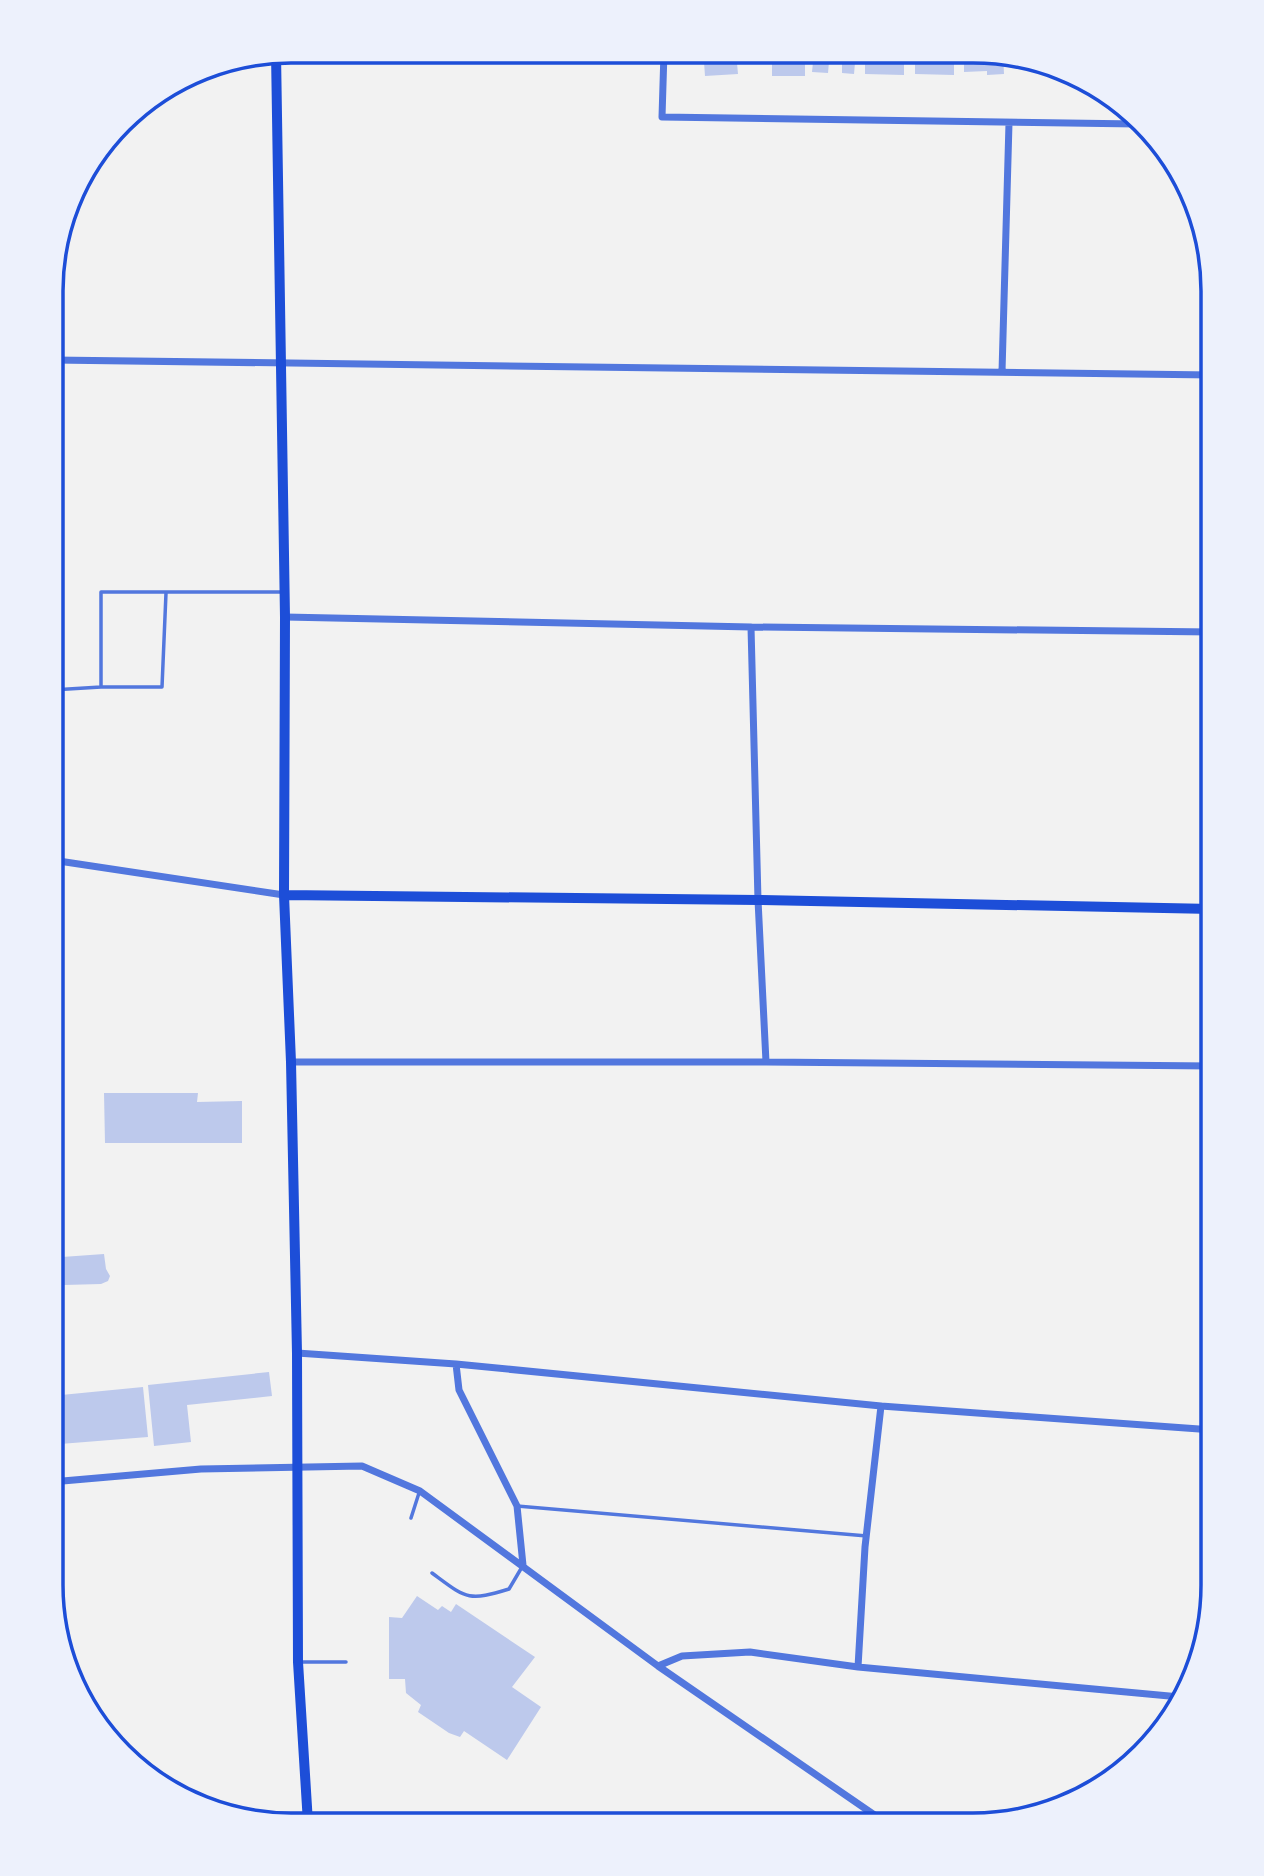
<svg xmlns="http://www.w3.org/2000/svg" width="1264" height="1876" viewBox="0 0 1264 1876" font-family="Poppins,sans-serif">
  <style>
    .building { fill: #bdc9ec }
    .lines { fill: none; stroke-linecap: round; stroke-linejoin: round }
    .service { stroke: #5277de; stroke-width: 3.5 }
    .minor { stroke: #5277de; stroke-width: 7 }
    .secondary { stroke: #1d4ed8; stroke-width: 10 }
    .rim { fill: none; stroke: #1d4ed8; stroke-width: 3.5 }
  </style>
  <rect width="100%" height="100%" fill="#f2f2f2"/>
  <!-- building -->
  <path class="building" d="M711,52H736L738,74L705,76L704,62L712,61Z
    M772,52H805V76H772Z
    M814,52H856L854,74L842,73V63L829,62L828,73L812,72Z
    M865,52L904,53V75L865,74Z
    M915,53H954V75L915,74Z
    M964,53H1003L1004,74L987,75V71L964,72Z
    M104,1093H198L197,1102L242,1101V1143H105Z
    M104,1254L106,1269L110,1276L108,1281L101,1284L64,1285L62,1257Z
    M269,1372L272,1396L187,1405L191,1442L154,1446L148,1385Z
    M143,1387L148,1437L60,1444V1438L51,1439V1396Z
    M417,1596L438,1610L442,1606L451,1612L456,1604L535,1657L512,1687L541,1707L507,1760L464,1731L460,1737L449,1733L418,1712L421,1705L406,1693L405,1679H389V1617L402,1618Z"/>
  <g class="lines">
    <!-- service -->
    <path class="service" d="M166,593L162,687H101V592H283
      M52,690L101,687
      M517,1506L867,1536
      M411,1518L419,1493
      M432,1573C466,1598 467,1602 509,1589L522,1567
      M299,1662H346"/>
    <!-- minor -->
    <path class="minor" d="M664,52L662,117L1137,124
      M53,360L1213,375
      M1002,372L1009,123
      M285,617L751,627L1213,632
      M751,627L758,900L766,1062
      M52,860L284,895
      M291,1062H766L1213,1066
      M297,1353L456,1364L881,1406L1213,1430
      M456,1364L459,1390L517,1506L523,1565
      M51,1482L201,1469L362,1466L420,1491L658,1666L889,1825
      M658,1666L682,1656L750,1652L858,1667L1180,1697
      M858,1667L865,1547L881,1406"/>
    <!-- secondary -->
    <path class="secondary" d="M276,53L285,617L284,895L291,1062L297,1353L298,1662L308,1823
      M284,895L758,900L1213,909"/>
  </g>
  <!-- crop -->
  <path d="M0 0H1264V1876H0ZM291 63H973A228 228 0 0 1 1201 291V1585A228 228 0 0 1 973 1813H291A228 228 0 0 1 63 1585V291A228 228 0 0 1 291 63Z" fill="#edf1fc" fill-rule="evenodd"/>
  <path class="rim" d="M291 63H973A228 228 0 0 1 1201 291V1585A228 228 0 0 1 973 1813H291A228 228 0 0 1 63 1585V291A228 228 0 0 1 291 63Z"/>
</svg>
